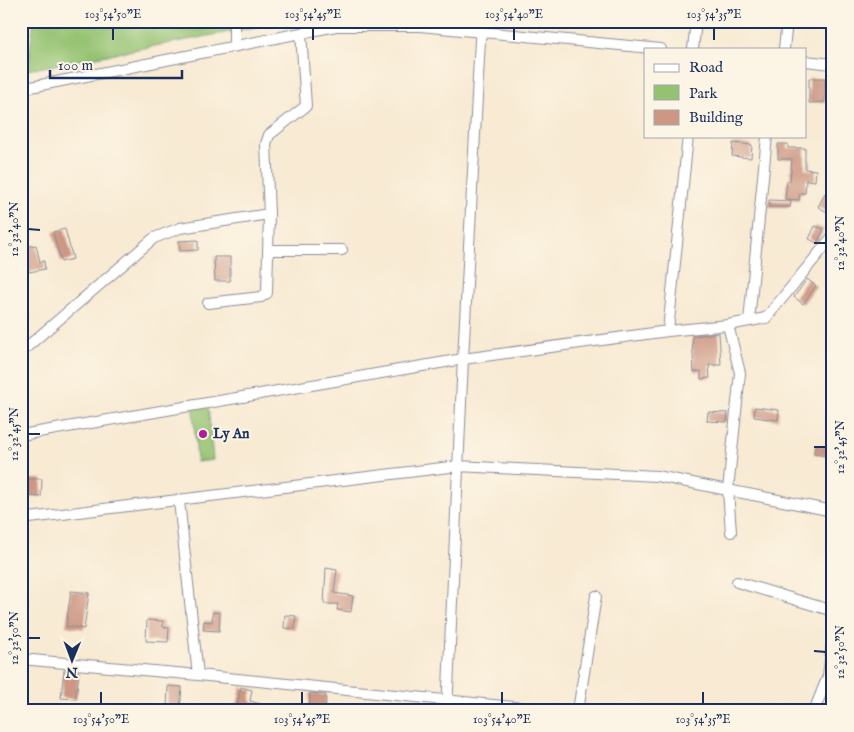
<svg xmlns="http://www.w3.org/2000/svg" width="854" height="732" viewBox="0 0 854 732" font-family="'IM FELL English',serif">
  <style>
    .green { fill: #94c271; stroke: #587868 }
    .building { fill: #cd9784 }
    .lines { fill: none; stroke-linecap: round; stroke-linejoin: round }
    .minor-casing { stroke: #8a8c98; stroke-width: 12 }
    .minor { stroke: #fff; stroke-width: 10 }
    .ticks { fill: none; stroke: #1b2f5e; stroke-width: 2 }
    .poi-dot { fill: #b5179e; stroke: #fcf5e5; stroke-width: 2 }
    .labels { text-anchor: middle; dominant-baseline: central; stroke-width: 4; stroke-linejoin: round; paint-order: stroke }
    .poi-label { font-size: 14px; font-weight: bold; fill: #1b2f5e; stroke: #fcf5e5; text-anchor: start }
    .neatline { fill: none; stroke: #1b2f5e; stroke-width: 2 }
    .ticks-label { font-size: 12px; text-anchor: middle; fill: #1b2f5e }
  </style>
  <rect width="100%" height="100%" fill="#fcf5e5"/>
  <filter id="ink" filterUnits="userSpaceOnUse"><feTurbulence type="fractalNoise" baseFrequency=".02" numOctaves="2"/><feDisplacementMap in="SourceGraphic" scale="10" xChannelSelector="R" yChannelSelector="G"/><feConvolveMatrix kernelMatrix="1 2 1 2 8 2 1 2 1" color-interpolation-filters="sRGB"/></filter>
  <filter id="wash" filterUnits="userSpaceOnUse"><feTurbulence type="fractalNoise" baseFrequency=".0096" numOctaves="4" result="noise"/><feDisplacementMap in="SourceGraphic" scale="20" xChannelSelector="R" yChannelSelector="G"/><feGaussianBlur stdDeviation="1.12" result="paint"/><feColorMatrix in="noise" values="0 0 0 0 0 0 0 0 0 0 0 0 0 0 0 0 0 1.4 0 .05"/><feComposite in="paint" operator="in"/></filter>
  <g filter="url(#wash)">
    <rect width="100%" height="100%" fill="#f8ead3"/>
    <!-- green -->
    <path class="green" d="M34,21H268L267,25L27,70Z
      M208,405L213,460L197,462L193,408Z"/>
    <g id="blocks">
      <!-- building -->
      <path class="building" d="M809,78H825V102L809,103Z
        M733,143L752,145L751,158L732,156Z
        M778,144H788V148H805V169L816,170L815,181L806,180L805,193H800L799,200L785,199L787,181H790L792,159H778Z
        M825,193L833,197V215L818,207Z
        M769,200L791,201L790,207H769Z
        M815,226L824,229L817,243L809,239Z
        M65,229L73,259L61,262L53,232Z
        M198,240V250L180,251L179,241Z
        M36,245L40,262L44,261L45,269L29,272L24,247Z
        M214,257H230V281H215Z
        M807,279L816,286L803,304L794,297Z
        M719,333L721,365H709L710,378L701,379V371L694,372L692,336Z
        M755,407L779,410L778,420L754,417Z
        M708,412L728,413L727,422L707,421Z
        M815,445L833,449V457L814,454Z
        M27,479H42L41,497L27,496Z
        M326,568L337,570L334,593L353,596L351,612L337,610L338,604H324Z
        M71,591L89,593L84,629L66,626Z
        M213,612L220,613L219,631L203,630L204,621L212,622Z
        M285,615L296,616L295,629L284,628Z
        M147,620L163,621V627L169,628L168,642L146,641Z
        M64,670L79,672L76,699L61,698Z
        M168,686L182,687L180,709L167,708Z
        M241,687L252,690L250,701L261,704L260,711H236Z
        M310,693L326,695L325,711H309Z"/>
    </g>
  </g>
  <g filter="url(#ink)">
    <use href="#blocks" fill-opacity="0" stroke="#8a8c98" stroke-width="1"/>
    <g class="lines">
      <!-- minor casing -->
      <g class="minor-casing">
        <path id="minor" d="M234,21V47
          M693,49L696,21
          M784,49L787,21
          M805,61L833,64
          M21,89L336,26H420L661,49
          M269,250H342
          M208,303L261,297L267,293L269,214L266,144L269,135L306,106L301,33
          M749,321L767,136
          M728,325L740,373L728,490L731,532
          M668,331L688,136
          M21,352L154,238L180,228L269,214
          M21,435L463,359L668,331L728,325L766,318L833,236
          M179,501L198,675
          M21,519L458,466L657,476L833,511
          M737,582L833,611
          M21,659L198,675L554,711
          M447,711L463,359L481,21
          M578,711L596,596
          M814,711L828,676L833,636"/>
      </g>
      <!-- minor -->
      <use href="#minor" class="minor"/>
    </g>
  </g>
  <!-- ticks -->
  <path class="ticks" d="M113,40V28M313,40V28M514,40V28M714,40V28M28,229L40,230M814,243H826M28,434H40M814,447H826M28,638H40M814,651L826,652M101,704V692M302,704V692M502,704V692M703,704V692"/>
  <!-- markers -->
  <circle class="poi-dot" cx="203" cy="434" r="5"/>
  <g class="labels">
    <!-- poi labels -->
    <g class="poi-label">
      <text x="213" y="434">Ly An</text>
    </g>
  </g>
  <!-- margin -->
  <rect width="854" height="732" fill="none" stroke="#fcf5e5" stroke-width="55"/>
  <!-- legend -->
  <rect x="644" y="48" width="162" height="90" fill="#fcf5e5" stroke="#a2a6af"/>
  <rect x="654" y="64" width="25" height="8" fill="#ffffff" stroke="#a2a6af"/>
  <text x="689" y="72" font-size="15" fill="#1b2f5e">Road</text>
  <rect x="654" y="85" width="25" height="15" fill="#94c271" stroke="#a2a6af"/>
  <text x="689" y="98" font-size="15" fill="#1b2f5e">Park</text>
  <rect x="654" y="110" width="25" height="15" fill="#cd9784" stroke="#a2a6af"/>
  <text x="689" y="122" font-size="15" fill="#1b2f5e">Building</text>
  <!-- north arrow -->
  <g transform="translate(72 660) rotate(181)" stroke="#fcf5e5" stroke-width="4" paint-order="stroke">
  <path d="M0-4L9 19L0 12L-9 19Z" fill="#1b2f5e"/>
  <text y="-8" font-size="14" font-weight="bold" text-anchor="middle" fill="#1b2f5e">N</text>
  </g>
  <!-- scale -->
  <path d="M50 70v8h132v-8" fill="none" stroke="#1b2f5e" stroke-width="2.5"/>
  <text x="58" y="70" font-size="15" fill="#1b2f5e" stroke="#fcf5e5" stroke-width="4" paint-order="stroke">100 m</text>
  <rect x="28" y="28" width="798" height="676" class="neatline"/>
  <g class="ticks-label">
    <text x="113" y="18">103°54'50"E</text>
    <text x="313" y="18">103°54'45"E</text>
    <text x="514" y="18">103°54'40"E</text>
    <text x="714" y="18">103°54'35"E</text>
    <text transform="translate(14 229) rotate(-90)" y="4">12°32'40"N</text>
    <text transform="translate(840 243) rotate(-90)" y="4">12°32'40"N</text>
    <text transform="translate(14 434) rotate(-90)" y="4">12°32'45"N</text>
    <text transform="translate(840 447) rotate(-90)" y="4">12°32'45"N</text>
    <text transform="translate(14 638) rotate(-90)" y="4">12°32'50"N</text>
    <text transform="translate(840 652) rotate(-90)" y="4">12°32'50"N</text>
    <text x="101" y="723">103°54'50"E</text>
    <text x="302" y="723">103°54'45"E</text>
    <text x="502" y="723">103°54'40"E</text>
    <text x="703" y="723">103°54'35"E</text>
  </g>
</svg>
